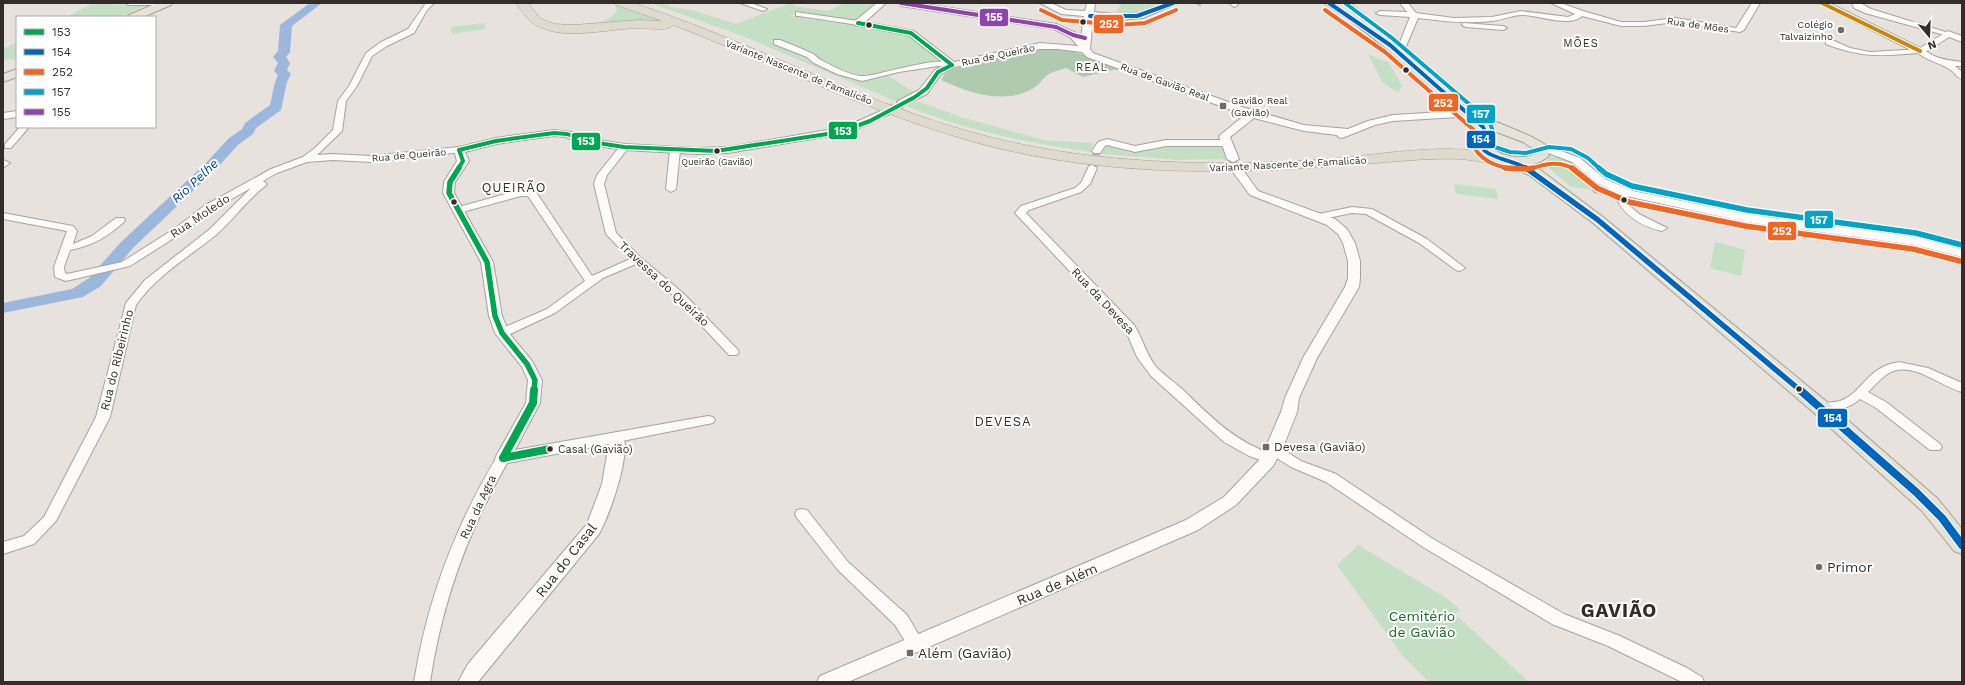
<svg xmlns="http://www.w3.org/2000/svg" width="1965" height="685" viewBox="0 0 1965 685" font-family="'Work Sans',sans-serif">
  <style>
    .green { fill: #c5dfc4 }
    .forest { fill: #afcaae }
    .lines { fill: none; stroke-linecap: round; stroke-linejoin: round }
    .stream { stroke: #9cb7db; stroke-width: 2 }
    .river { fill: #9cb7db; fill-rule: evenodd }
    .minor-tunnel { stroke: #c4beba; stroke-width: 8; stroke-dasharray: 8 4; stroke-linecap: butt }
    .tertiary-tunnel { stroke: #c4beba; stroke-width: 10; stroke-dasharray: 10 5; stroke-linecap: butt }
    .minor-casing { stroke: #a7a29f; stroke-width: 2 }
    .tertiary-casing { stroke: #a7a29f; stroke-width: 2 }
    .primary-casing { stroke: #a79f8d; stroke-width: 2 }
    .trunk-casing { stroke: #a79f8d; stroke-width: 1 }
    .minor { fill: #fcfbfa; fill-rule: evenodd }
    .tertiary { fill: #fcfbfa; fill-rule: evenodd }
    .primary { fill: #e5e2d9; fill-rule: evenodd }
    .trunk { fill: #dedace; fill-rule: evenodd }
    .bus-1-far2-casing { stroke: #fff; stroke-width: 6 }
    .bus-1-far1-casing { stroke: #fff; stroke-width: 8 }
    .bus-1-casing { stroke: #fff; stroke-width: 10 }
    .bus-2-far2-casing { stroke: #fff; stroke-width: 6 }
    .bus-2-far1-casing { stroke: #fff; stroke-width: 8 }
    .bus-2-casing { stroke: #fff; stroke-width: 10 }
    .bus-3-far1-casing { stroke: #fff; stroke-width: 6 }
    .bus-3-casing { stroke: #fff; stroke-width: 8 }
    .bus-4-far1-casing { stroke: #fff; stroke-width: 6 }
    .bus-4-casing { stroke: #fff; stroke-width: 8 }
    .bus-5-casing { stroke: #fff; stroke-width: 6 }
    .bus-6-casing { stroke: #fff; stroke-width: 6 }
    .bus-1-far2 { stroke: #00a651; stroke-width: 4 }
    .bus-1-far1 { stroke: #00a651; stroke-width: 5.5 }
    .bus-1 { stroke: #00a651; stroke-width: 8 }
    .bus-2-far2 { stroke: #0065bd; stroke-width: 4 }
    .bus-2-far1 { stroke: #0065bd; stroke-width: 5.5 }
    .bus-2 { stroke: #0065bd; stroke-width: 8 }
    .bus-3-far1 { stroke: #f26522; stroke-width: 4 }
    .bus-3 { stroke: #f26522; stroke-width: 5.5 }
    .bus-4-far1 { stroke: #02a3c6; stroke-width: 4 }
    .bus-4 { stroke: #02a3c6; stroke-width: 5.5 }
    .bus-5 { stroke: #8e44ad; stroke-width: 4 }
    .bus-6 { stroke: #c6880a; stroke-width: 4 }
    .bus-dot { fill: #322d2a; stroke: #fff; stroke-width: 1.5 }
    .poi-dot { fill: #726c69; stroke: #fff; stroke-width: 1.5 }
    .labels { text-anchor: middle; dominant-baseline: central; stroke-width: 4; stroke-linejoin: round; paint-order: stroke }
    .far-bus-label { font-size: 9px; fill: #322d2a; stroke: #fff }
    .far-poi-label { font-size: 10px; fill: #322d2a; stroke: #fff; text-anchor: end }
    .far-street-label { font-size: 10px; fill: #322d2a; stroke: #fff }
    .far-neighbourhood-label { font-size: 11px; letter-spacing: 1px; fill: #322d2a; stroke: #fff }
    .bus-label { font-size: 11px; fill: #322d2a; stroke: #fff; text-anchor: start }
    .street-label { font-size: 12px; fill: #322d2a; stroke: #fff }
    .poi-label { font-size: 12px; fill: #322d2a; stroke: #fff; text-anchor: start }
    .water-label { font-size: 13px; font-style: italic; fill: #05417f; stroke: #fff }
    .neighbourhood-label { font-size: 13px; letter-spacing: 1px; fill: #322d2a; stroke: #fff }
    .near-street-label { font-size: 14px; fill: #322d2a; stroke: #fff }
    .near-poi-label { font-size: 14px; fill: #322d2a; stroke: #fff; text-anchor: start }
    .near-park-label { font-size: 14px; fill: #18682d; stroke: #fff }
    .near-district-label { font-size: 19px; font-weight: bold; letter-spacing: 1px; fill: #322d2a; stroke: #fff }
    .line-badge { stroke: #fff; stroke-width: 1.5 }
    .badge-label { font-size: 11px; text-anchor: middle; font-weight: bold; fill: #fff }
  </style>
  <rect width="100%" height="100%" fill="#e8e2de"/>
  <!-- green -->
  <path class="green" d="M93,3L143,6L121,17H66Z
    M650,3H672L667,6L695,11L736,24L791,3L796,6L828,11L844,3H875L855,21L799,12L790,16L908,34L936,59L935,62L929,64L882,72L914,92L895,101L743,36Z
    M1122,3H1163L1133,14L1095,13V11L1116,12Z
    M615,5L672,25L589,26C599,23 610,20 617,11Z
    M484,23L485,29L452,34L451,27Z
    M17,42V60L3,59V49Z
    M1368,54L1389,63L1402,86L1398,93L1382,82Z
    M917,101L964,118L1044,140L1093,143L1091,152C1028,143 965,130 906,106Z
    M1105,145H1113L1131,153L1163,146L1222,145L1227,159L1178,160L1101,154Z
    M1549,157C1575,156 1585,177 1606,189L1592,186L1593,190L1571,187L1545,165Z
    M1454,184L1496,189L1498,199L1456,194Z
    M1715,242L1745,250L1741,276L1710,268Z
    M1358,545L1448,599L1460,610L1455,614L1529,682H1429L1402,655L1337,565Z"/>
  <!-- forest -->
  <path class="forest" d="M1046,48C1073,48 1097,59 1122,68L1083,77L1066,68C1060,70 1051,72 1046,76C1042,79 1040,84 1035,87C1007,106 969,93 941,80L944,75L953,69Z"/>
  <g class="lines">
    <!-- stream -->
    <path class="stream" d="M1196,3L1200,5"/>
    <!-- river -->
    <path class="river" d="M310,3H322L292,26L290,52L286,57L290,63L287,70L291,74L287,82L281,110L256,128L253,134L238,145L216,169L133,248L101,286L83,297L3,313V303L72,289L89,278L121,242L206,163L228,139L242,129L245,123L270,105L275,82L278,75L274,71L278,63L273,57L278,51L280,25Z"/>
    <!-- minor-tunnel -->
    <path class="minor-tunnel" d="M1092,168L1097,151"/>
    <!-- tertiary-tunnel -->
    <path class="tertiary-tunnel" d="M885,112L902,103"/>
    <!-- minor casing -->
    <g class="minor-casing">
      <path id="minor" d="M125,3H162L158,5H129Z
        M426,3H434L427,10L414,33L387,46L372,56L357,86L346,101L342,131L317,155L333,154L371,156L459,147L462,148V152L371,162L333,160L307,162L277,173L263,181L267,184L265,186C247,200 234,219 217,234C189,257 157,275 136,305L110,417L56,521L34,544L3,554V542L24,536L44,517L96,417L126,303L145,280L210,229L251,188L212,210L185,231L130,266L66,281L55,277L54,267L67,231L3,219V213L73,226L77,231L73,244L92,236L116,218H124L125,220L124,222C107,237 92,246 70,250L64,267L65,273L67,274L122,262L177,227L204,206L271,169L303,157L315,148L333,130L338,101L349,86L366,53L381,42L408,29Z
        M740,3H751L767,9L763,11Z
        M1229,3H1237L1238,5L1234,7Z
        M1400,3H1408L1416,13L1454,18L1492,17L1521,11L1568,17L1575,14L1551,3H1561L1583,11L1621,22H1644L1675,18L1736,28L1752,3H1760L1744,30L1740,32L1675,22L1644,26H1621L1582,16C1570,28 1538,15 1522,15C1512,15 1502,20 1492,21C1467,24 1442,21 1418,18L1406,46L1396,48L1392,46L1400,42L1410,17L1380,15L1376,13L1380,11L1407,12Z
        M1852,3H1860L1871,9L1952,34L1948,36L1865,13L1854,8Z
        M796,12L858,21L862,23L858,25L799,16H796Z
        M1463,23L1503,26L1507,28L1503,30L1466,27L1462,25Z
        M774,40H780C790,44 801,48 811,53C815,54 817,58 821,60C830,65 853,77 864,76C882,75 943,53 956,65L952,67L938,66L899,72L862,81L837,74L814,63L807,57L774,44Z
        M1826,40H1832L1850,48L1870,52L1923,49C1935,59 1946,60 1962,62V66H1955L1962,72V79C1957,78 1956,74 1952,71C1942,63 1929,62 1918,53C1882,56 1861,58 1826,44Z
        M17,111V117L3,119V113Z
        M20,127H29L11,148H5V144Z
        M1107,139L1135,146L1166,140H1226L1231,143L1226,146H1166L1135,152L1107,145L1105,146L1100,153H1094L1092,151L1098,142Z
        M624,144L629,147L607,175L604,184L616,233L641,258L683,293L737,349L739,352L737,355H729L675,297L636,264L603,278L555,313L506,336H498L496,333L498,330L547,309L585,281L528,196H521L459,213L454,210L455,208L520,190L527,189L536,192L592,276L630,259L606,234L594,184L597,175L621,145Z
        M675,147L680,150L676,189L671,192L666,189L670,150Z
        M3,160L10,163L3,168Z
        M1092,165L1097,168L1090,184L1081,192L1029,210L1026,213L1134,325C1143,339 1146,354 1156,367C1164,375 1173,381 1182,389C1209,415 1233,440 1269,453L1267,450L1269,447H1279L1301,461L1336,474L1433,539L1564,614L1620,636L1687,668L1702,677L1704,682H1682L1608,646L1552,624L1423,547L1326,482L1291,467L1275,457L1274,461L1269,463L1249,456L1224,442L1151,376L1137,357L1126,331L1015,213L1021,206L1075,188L1081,183L1089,166Z
        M1598,187L1630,192L1631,194L1630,196L1625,197L1630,206L1639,214L1667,228L1662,231C1641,226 1623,216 1615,195L1595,192L1593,190Z
        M1352,207L1372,209L1427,239L1465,268L1460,271L1456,270L1419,243L1366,214L1352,213L1318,220L1313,217L1314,215Z
        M1899,362L1928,368L1962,383V392C1940,386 1912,360 1889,373C1881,378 1874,386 1868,392L1886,402L1940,444L1942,447L1940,450H1930L1876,408L1860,399C1849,409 1830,414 1815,410L1814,407L1815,404C1823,402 1833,403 1840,401C1864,392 1866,367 1899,362Z
        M708,416L713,417L715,420L713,423L617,442L612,440L610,437L612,434L617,432Z
        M503,453L508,455L510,458C469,528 442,601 430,682H414C427,600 455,526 498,455Z
        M802,509L807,510L848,562L907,615L924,644L922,649L916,651L910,649L895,625L838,570L797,518L795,514L797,510Z"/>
    </g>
    <!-- tertiary casing -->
    <g class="tertiary-casing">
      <path id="tertiary" d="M877,3H886L865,22L914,31L954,62L1040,43L1078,46L1070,37L1054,29L901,6L897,3H918L1056,24L1076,33L1081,38L1084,16L1061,14L1040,3H1051L1066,10L1085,11L1087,3H1095L1094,12C1109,14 1126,16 1141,13C1155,10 1162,3 1177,3L1143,18L1119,20L1093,17L1090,49L1093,53L1242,107L1304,125L1348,129L1368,121L1393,115L1458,111L1477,117L1478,119L1473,122L1457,117L1393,121L1375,125L1342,138L1338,137L1337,135L1304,131L1254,118L1230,137L1239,159L1233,162L1227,159L1219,136L1245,115L1087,57L1082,52L1057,49H1040L955,67L941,74L927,94L902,106L897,103L898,101L919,90L935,70L946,65L908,35L855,25V21Z
        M1818,3H1829L1920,48L1948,31L1962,36V42L1949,37L1927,51L1917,53Z
        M885,109L890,112L889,114L848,133L728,153L696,154L624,150L585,144L565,137L554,136L496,144L465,152L469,161L455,182L454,193L493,262L502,316L509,333L532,361L542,380L540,403L515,450L617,432L622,433C633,451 609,516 599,534L478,682H458L468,664L587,524L602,484L609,444L503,464L497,462L495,458L526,403L528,380L522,367L495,333L489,316L481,262L443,193L444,182L457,161L454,150L455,148L496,138L554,130L571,132L587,138L624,144L696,148L728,147L845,127Z
        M1539,143L1580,158L1605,179L1633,191L1746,214L1915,237L1962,249V257L1915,245L1746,222L1626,196L1597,183L1572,162L1535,148L1534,146Z
        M1239,169L1243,170L1258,191L1335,219L1347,229L1355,243L1360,261V278L1359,287L1317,358L1299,398L1297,412L1282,450L1273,466L1236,505L1198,530L848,682H817L820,676L1186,520L1224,497L1261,458L1281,412L1285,398L1303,358L1345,287L1348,278V261L1343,243L1338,234L1327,225L1250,195L1233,172Z"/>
    </g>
    <!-- primary casing -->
    <g class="primary-casing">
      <path id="primary" d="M157,3H172L171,5L143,17H127L129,15Z
        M1324,3H1350L1488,118C1508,128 1529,133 1547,146L1549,156L1540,162L1530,165L1539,169L1603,217L1827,402L1938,499L1962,529V554L1954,551L1922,511L1813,412L1593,223L1529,175L1484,156L1478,151L1473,141L1478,132L1477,129L1383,46L1349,19ZM1491,130L1523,142L1535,150V154C1521,161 1494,156 1487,141Z
        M17,69V77L3,82V74Z"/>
    </g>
    <!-- trunk casing -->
    <g class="trunk-casing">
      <path id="trunk" d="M516,3H528L541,19L555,24L573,25L639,20L662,21L616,5L614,3C620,3 627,2 633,3C647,7 662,13 676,18C703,28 728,38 754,49C840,85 927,125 1020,144C1116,164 1216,166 1315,160C1378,156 1446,140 1508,156L1510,159L1508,162C1494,166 1476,160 1461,159C1437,158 1412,160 1388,162C1243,175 1095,180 954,136C858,107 767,61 673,25C667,33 646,27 637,28C613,29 570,38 548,30C531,25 526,18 516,3Z"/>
    </g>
    <!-- minor -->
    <use href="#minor" class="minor"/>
    <!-- tertiary -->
    <use href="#tertiary" class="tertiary"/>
    <!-- primary -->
    <use href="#primary" class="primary"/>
    <!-- trunk -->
    <use href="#trunk" class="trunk"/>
    <!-- bus-1-far2 casing -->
    <g class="bus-1-far2-casing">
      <path id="bus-1-far2" d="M858,23L911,33L952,65
        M459,150L496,141L554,133L567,134L585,141L624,147L716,151L840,132L870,121L915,97L927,88L938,72L952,65
        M458,169L463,161L459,150"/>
    </g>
    <!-- bus-1-far1 casing -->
    <g class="bus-1-far1-casing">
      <path id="bus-1-far1" d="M459,168L450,182L449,193L487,262L495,316L502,333L527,364L535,380L534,391"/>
    </g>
    <!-- bus-1 casing -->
    <g class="bus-1-casing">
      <path id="bus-1" d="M503,458L533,403L534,390
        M503,458L550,449"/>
    </g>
    <!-- bus-2-far2 casing -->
    <g class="bus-2-far2-casing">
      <path id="bus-2-far2" d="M1329,3L1390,45L1483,127L1485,132L1480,141C1481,144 1482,147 1484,150C1491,158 1517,162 1528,169
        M1090,16H1137L1173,3"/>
    </g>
    <!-- bus-2-far1 casing -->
    <g class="bus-2-far1-casing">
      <path id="bus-2-far1" d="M1526,168L1598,220L1801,391"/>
    </g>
    <!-- bus-2 casing -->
    <g class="bus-2-casing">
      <path id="bus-2" d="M1800,390L1916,492L1942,518L1962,545"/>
    </g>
    <!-- bus-3-far1 casing -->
    <g class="bus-3-far1-casing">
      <path id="bus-3-far1" d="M1041,10L1062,20L1119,25L1145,23L1176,10
        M1325,10L1385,52L1476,132L1472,143C1480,162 1499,168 1518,169
        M1530,169C1545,164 1559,160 1574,169"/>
    </g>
    <!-- bus-3 casing -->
    <g class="bus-3-casing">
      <path id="bus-3" d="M1505,168L1528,169L1533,168
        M1572,168L1597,188L1629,202L1745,226L1913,249L1960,261"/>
    </g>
    <!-- bus-4-far1 casing -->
    <g class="bus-4-far1-casing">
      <path id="bus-4-far1" d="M1345,3L1392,38L1489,121L1493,131L1489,142L1492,146L1510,152L1526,153L1549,147L1571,149L1588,158L1600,169"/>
    </g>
    <!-- bus-4 casing -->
    <g class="bus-4-casing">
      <path id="bus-4" d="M1599,168L1606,174L1632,186L1747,210L1916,233L1962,245"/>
    </g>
    <!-- bus-5 casing -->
    <g class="bus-5-casing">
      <path id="bus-5" d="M901,3L1056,27L1073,35L1085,38"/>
    </g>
    <!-- bus-6 casing -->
    <g class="bus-6-casing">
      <path id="bus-6" d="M1822,3L1920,51"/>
    </g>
    <!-- bus-1-far2 -->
    <use href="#bus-1-far2" class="bus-1-far2"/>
    <!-- bus-1-far1 -->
    <use href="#bus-1-far1" class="bus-1-far1"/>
    <!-- bus-1 -->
    <use href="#bus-1" class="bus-1"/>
    <!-- bus-2-far2 -->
    <use href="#bus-2-far2" class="bus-2-far2"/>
    <!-- bus-2-far1 -->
    <use href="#bus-2-far1" class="bus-2-far1"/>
    <!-- bus-2 -->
    <use href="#bus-2" class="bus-2"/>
    <!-- bus-3-far1 -->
    <use href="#bus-3-far1" class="bus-3-far1"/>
    <!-- bus-3 -->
    <use href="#bus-3" class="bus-3"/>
    <!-- bus-4-far1 -->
    <use href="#bus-4-far1" class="bus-4-far1"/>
    <!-- bus-4 -->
    <use href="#bus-4" class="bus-4"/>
    <!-- bus-5 -->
    <use href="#bus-5" class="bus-5"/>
    <!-- bus-6 -->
    <use href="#bus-6" class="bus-6"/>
  </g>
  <!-- markers -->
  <g class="bus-dot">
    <circle cx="1083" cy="22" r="3.5"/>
    <circle cx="869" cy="25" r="3.5"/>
    <circle cx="1406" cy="70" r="3.5"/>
    <circle cx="717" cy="151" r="3.5"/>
    <circle cx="1624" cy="200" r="3.5"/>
    <circle cx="454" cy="202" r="3.5"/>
    <circle cx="1799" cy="389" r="3.5"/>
    <circle cx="550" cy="449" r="3.5"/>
  </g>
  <g class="poi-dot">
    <circle cx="1841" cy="30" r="4"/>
    <rect x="1219" y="102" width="8" height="8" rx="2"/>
    <rect x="1262" y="443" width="8" height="8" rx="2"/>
    <circle cx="1819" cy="567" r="4"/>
    <rect x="906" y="649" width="8" height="8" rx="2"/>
  </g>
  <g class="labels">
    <!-- far-bus labels -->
    <g class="far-bus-label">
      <text x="717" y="162">Queirão (Gavião)</text>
    </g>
    <!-- far-poi labels -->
    <g class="far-poi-label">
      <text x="1833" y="24">Colégio<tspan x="1833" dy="12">Talvaizinho</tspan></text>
      <text x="1231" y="100" text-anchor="start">Gavião Real<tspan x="1231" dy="12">(Gavião)</tspan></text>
    </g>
    <!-- far-street labels -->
    <g class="far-street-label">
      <text transform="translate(1698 25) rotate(8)">Rua de Mões</text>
      <text transform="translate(998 55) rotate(-12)">Rua de Queirão</text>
      <text transform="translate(799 72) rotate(22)">Variante Nascente de Famalicão</text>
      <text transform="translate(1165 82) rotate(20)">Rua de Gavião Real</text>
      <text transform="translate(409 155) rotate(-5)">Rua de Queirão</text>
      <text transform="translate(1288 164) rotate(-3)">Variante Nascente de Famalicão</text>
    </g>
    <!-- far-neighbourhood labels -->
    <g class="far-neighbourhood-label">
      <text x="1581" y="43">MÕES</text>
      <text x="1092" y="67">REAL</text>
    </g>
    <!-- bus labels -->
    <g class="bus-label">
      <text x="558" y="449">Casal (Gavião)</text>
    </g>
    <!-- street labels -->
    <g class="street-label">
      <text transform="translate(200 216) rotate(-34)">Rua Moledo</text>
      <text transform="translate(664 284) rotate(43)">Travessa do Queirão</text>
      <text transform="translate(1103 301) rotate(47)">Rua da Devesa</text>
      <text transform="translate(117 360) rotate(-76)">Rua do Ribeirinho</text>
      <text transform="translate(478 507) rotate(-65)">Rua da Agra</text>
    </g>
    <!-- poi labels -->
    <g class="poi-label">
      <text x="1274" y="447">Devesa (Gavião)</text>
    </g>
    <!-- water labels -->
    <g class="water-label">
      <text transform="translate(195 181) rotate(-43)">Rio Pelhe</text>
    </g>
    <!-- neighbourhood labels -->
    <g class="neighbourhood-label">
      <text x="514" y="187">QUEIRÃO</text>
      <text x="1003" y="421">DEVESA</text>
    </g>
    <!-- near-street labels -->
    <g class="near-street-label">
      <text transform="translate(566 560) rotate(-52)">Rua do Casal</text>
      <text transform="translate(1057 584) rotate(-23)">Rua de Além</text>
    </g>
    <!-- near-poi labels -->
    <g class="near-poi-label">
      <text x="1827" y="567">Primor</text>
      <text x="918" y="653">Além (Gavião)</text>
    </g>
    <!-- near-park labels -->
    <g class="near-park-label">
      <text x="1422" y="616">Cemitério<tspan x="1422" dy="16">de Gavião</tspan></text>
    </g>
    <!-- near-district labels -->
    <g class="near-district-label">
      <text x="1619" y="610">GAVIÃO</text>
    </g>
  </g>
  <g class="line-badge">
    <rect x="979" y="8" width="30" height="19" rx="4" fill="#8e44ad"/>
    <rect x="1093" y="14" width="31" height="20" rx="4" fill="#f26522"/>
    <rect x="1428" y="93" width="31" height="19" rx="4" fill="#f26522"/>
    <rect x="1466" y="104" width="30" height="20" rx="4" fill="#02a3c6"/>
    <rect x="828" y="121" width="30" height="19" rx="4" fill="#00a651"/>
    <rect x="1466" y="130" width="30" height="19" rx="4" fill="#0065bd"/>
    <rect x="571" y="132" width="30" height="19" rx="4" fill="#00a651"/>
    <rect x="1804" y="210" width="30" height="19" rx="4" fill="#02a3c6"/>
    <rect x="1767" y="221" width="30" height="20" rx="4" fill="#f26522"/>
    <rect x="1817" y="408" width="31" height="20" rx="4" fill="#0065bd"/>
  </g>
  <g class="badge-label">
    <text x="994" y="21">155</text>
    <text x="1109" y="28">252</text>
    <text x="1443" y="107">252</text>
    <text x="1481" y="118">157</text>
    <text x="843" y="135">153</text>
    <text x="1481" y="143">154</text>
    <text x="586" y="145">153</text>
    <text x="1819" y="224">157</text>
    <text x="1782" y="235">252</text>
    <text x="1833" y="422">154</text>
  </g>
  <!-- border -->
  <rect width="1965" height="685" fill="none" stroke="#322d2a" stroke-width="8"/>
  <!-- legend -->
  <rect x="16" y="16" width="140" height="112" fill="#ffffff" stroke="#adabaa"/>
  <rect x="24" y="29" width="20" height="6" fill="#00a651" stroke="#adabaa"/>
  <text x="52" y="36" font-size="12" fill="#322d2a">153</text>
  <rect x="24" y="49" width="20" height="6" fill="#0065bd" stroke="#adabaa"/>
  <text x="52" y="56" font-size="12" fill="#322d2a">154</text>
  <rect x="24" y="69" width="20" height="6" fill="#f26522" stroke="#adabaa"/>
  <text x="52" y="76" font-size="12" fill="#322d2a">252</text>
  <rect x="24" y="89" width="20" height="6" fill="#02a3c6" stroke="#adabaa"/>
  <text x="52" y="96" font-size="12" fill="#322d2a">157</text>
  <rect x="24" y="109" width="20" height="6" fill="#8e44ad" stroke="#adabaa"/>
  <text x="52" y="116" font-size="12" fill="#322d2a">155</text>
  <!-- north arrow -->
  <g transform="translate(1929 36) rotate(161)" stroke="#ffffff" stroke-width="3" paint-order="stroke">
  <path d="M0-3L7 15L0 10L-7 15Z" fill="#322d2a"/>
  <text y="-6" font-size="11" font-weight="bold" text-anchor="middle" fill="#322d2a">N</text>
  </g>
</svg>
